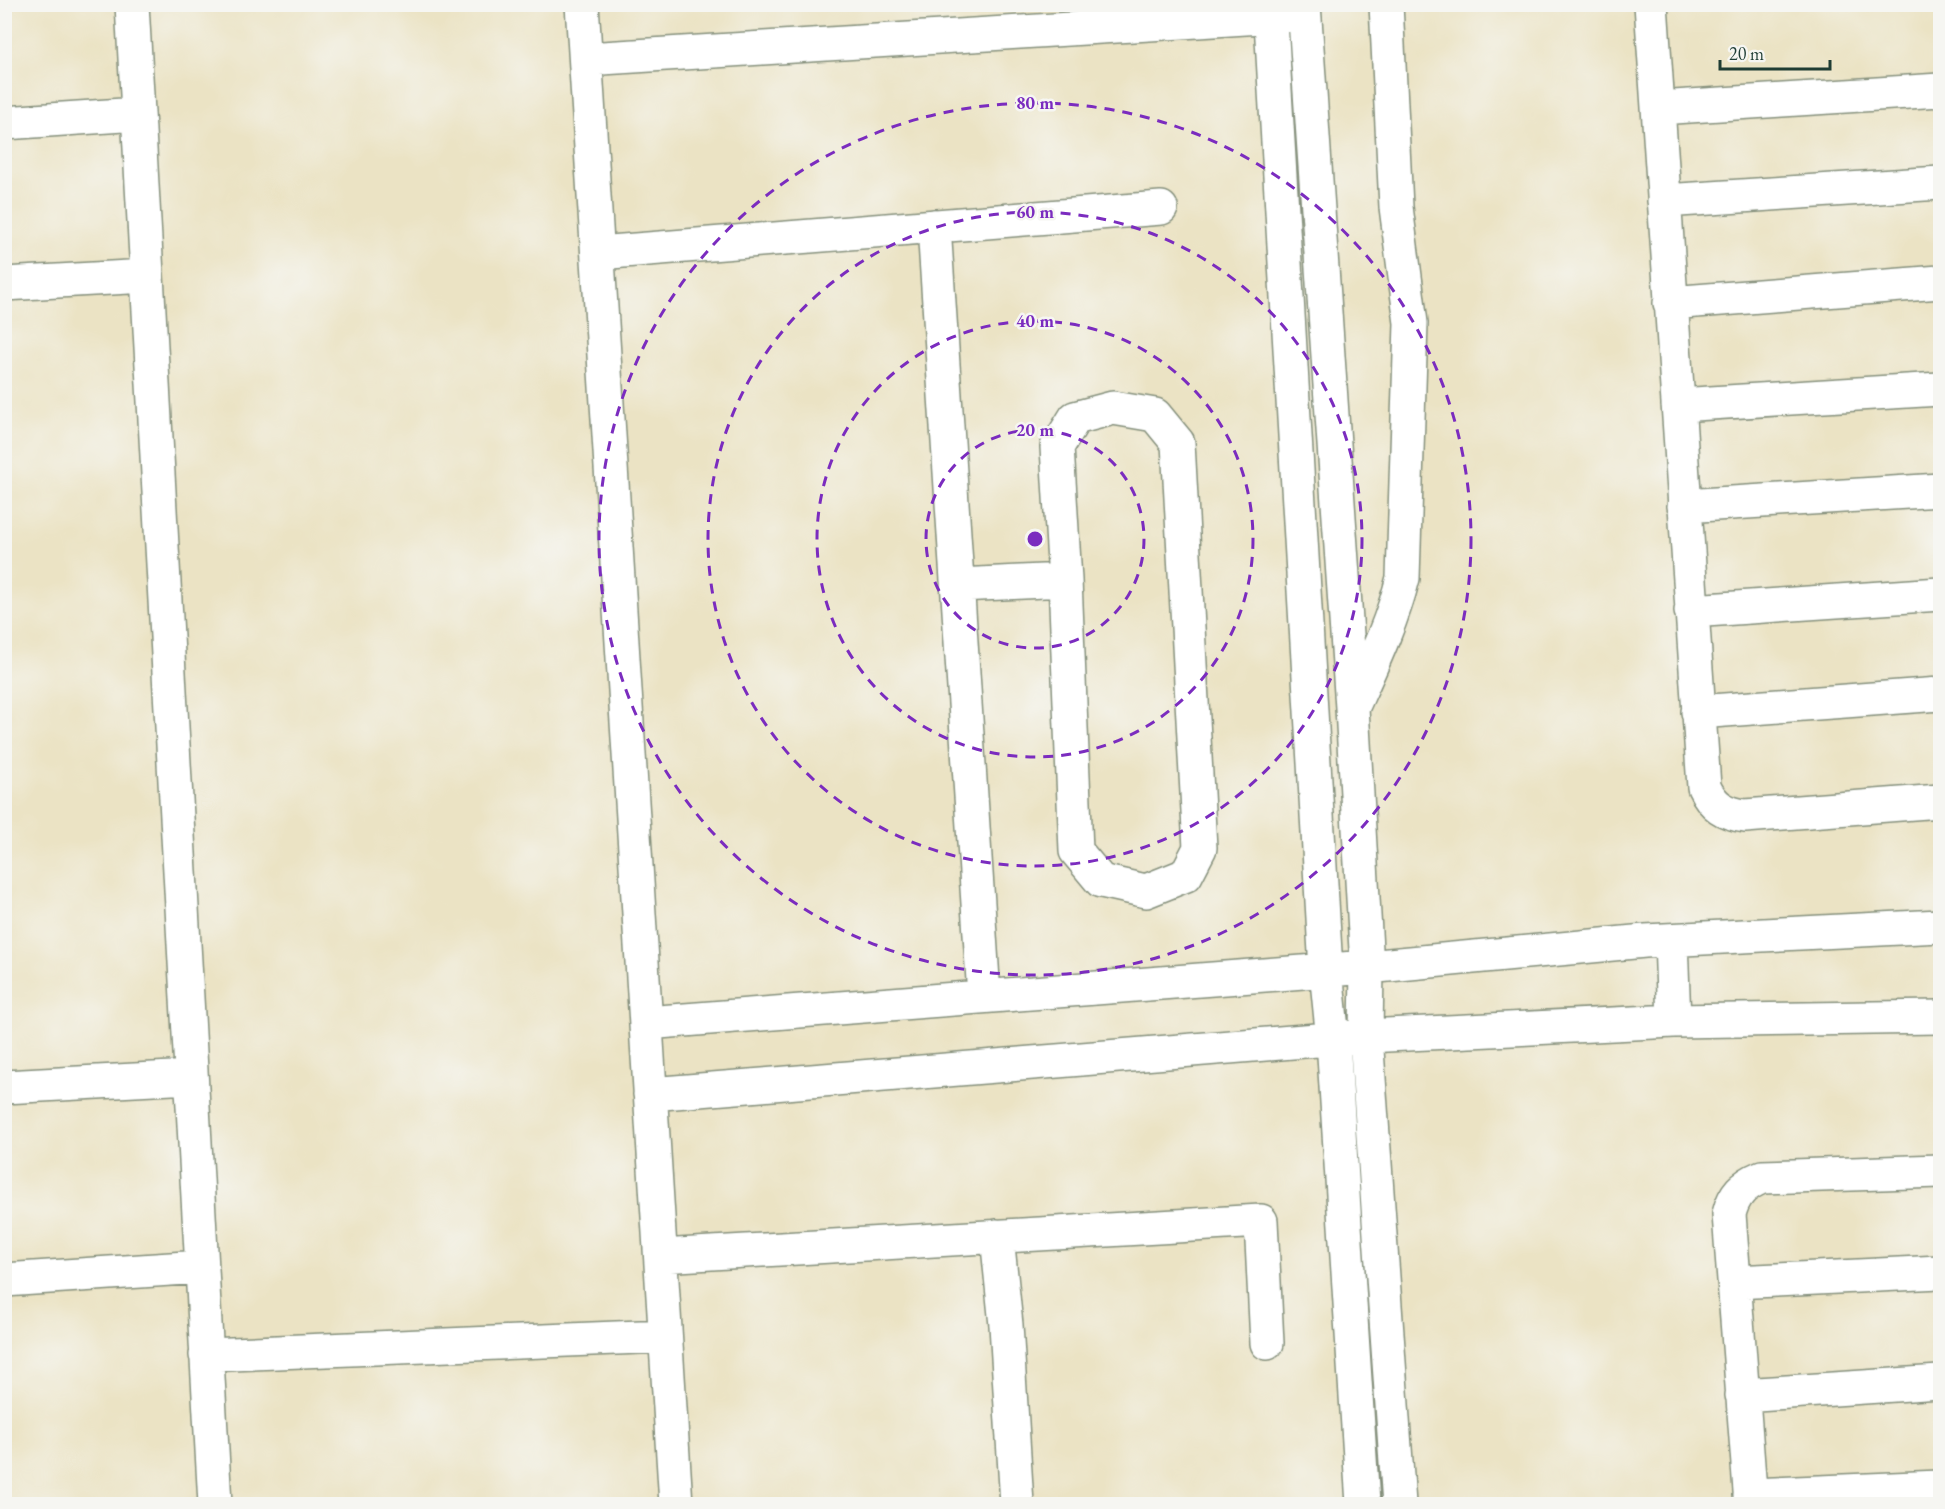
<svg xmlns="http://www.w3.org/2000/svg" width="1945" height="1509" viewBox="0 0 1945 1509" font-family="'EB Garamond',serif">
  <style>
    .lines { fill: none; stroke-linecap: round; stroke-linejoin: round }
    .minor-casing { stroke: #85907c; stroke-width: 36 }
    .minor { stroke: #fff; stroke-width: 33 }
    .ring { fill: none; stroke: #7b2cbf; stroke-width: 3; stroke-dasharray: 10 8 }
    .centre { fill: #7b2cbf; stroke: #f6f6f2; stroke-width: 3 }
    .ring-label { font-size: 18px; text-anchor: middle; font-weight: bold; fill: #7b2cbf; stroke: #f6f6f2; stroke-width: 5; stroke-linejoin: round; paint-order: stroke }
  </style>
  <rect width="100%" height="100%" fill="#f6f6f2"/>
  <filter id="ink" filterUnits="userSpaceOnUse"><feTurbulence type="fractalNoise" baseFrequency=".0167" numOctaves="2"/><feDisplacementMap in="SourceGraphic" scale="12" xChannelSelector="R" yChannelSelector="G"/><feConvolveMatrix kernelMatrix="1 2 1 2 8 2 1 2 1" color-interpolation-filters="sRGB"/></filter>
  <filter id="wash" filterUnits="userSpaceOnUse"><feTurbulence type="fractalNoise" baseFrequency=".008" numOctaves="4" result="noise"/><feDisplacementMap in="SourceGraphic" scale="24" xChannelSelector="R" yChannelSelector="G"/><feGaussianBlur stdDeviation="1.35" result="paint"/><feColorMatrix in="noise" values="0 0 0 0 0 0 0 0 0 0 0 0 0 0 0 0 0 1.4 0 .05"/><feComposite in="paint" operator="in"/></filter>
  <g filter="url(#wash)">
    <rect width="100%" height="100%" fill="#ebe3c4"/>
  </g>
  <g filter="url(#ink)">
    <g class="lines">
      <!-- minor casing -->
      <g class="minor-casing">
        <path id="minor" d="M132,4L215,1504
          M582,4L676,1504
          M1270,4L1326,970L1333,1040L1363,1504
          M1304,4L1352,708L1367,967L1366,1036L1399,1504
          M1651,4L1704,787C1713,806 1724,813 1745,816L1940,801
          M586,59L1294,15
          M1658,108L1940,90
          M4,123L138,114
          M1664,201L1940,183
          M934,226L984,996
          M598,253L1161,208
          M4,284L147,276
          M1670,303L1940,282
          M1678,405L1940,389
          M1684,506L1940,490
          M958,585L1065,580L1057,447L1075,418L1113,408L1155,415L1178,443L1200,848L1186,875L1146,891L1101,881L1076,851L1065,580
          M1691,611L1940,594
          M1354,704C1373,662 1392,622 1403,578L1411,323L1396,207L1386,4
          M1698,712L1940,694
          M1671,940L1674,1021
          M646,1023L1367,967L1645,941L1940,926
          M4,1087L191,1077
          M650,1094L1366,1036L1674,1021L1940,1017
          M997,1236L1006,1325L1017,1504
          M661,1256L1261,1221L1267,1343
          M4,1280L201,1267
          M1734,1282L1940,1272
          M206,1355L665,1336
          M1742,1395L1940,1382
          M1750,1495L1940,1487
          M1751,1504L1729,1214C1734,1194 1743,1185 1762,1177L1940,1171"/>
      </g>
      <!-- minor -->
      <use href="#minor" class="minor"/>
    </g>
  </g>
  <!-- distance rings -->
  <g class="ring">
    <circle cx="1035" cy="539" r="109"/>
    <circle cx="1035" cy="539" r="218"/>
    <circle cx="1035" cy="539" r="327"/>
    <circle cx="1035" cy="539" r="436"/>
  </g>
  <circle cx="1035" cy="539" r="9" class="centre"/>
  <g class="ring-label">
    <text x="1035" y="109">80 m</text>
    <text x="1035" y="218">60 m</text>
    <text x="1035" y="327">40 m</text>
    <text x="1035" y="436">20 m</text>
  </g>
  <!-- margin -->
  <rect width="1945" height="1509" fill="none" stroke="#f6f6f2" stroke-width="24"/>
  <!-- scale -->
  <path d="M1720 60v9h110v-9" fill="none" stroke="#1f3d34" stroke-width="3"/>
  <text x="1729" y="60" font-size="18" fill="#1f3d34" stroke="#f6f6f2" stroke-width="4.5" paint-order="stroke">20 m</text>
</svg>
